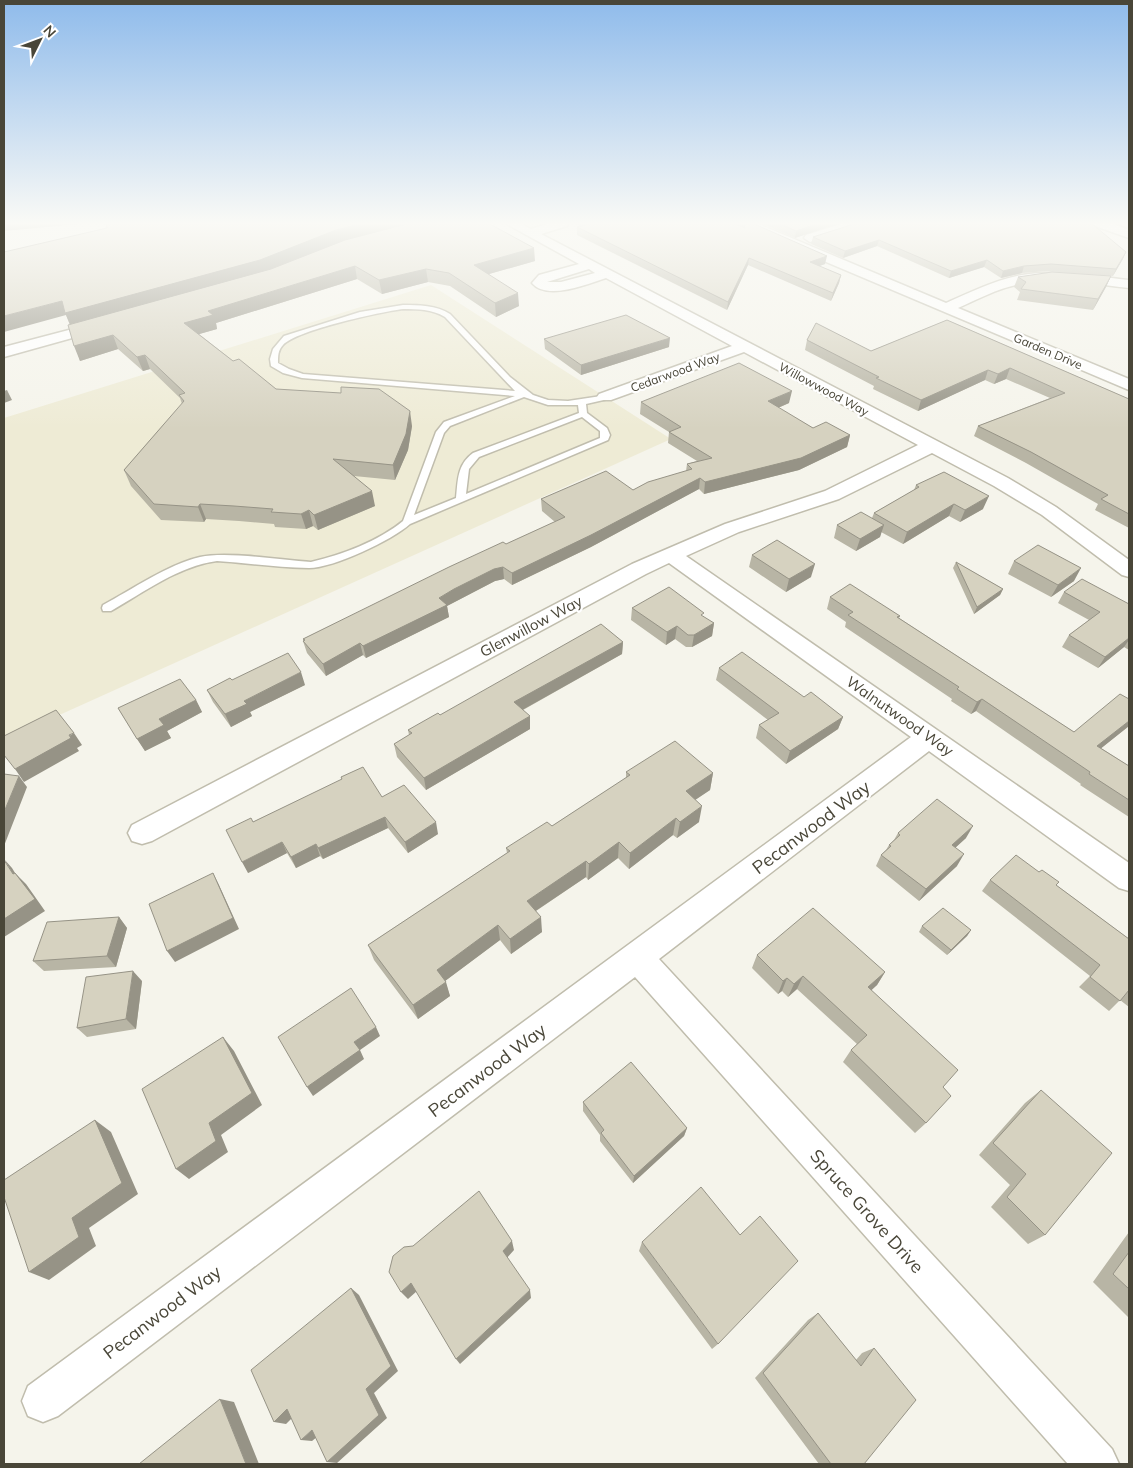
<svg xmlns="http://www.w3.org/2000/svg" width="1133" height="1468" viewBox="0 0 1133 1468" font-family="Mulish,sans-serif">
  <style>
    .education { fill: #eeebd5 }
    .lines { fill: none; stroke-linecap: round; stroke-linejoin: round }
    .service-casing { stroke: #c0bdad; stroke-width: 3 }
    .minor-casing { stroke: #c0bdad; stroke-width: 3 }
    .service { fill: #fff; fill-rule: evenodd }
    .minor { fill: #fff; fill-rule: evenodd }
    .wall { fill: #b8b5a5 }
    .shaded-wall { fill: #969386 }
    .building { fill: #d6d2c0; stroke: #969386 }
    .labels { text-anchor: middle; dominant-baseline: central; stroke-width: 4.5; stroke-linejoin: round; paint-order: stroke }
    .far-street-label { font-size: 12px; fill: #494638; stroke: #fff }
    .street-label { font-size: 15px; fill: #494638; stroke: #fff }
    .near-street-label { font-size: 18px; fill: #494638; stroke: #fff }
  </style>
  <rect width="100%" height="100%" fill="#f5f4eb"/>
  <!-- education -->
  <path class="education" d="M431,285L671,439L4,740V418Z"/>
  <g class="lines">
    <!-- service casing -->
    <g class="service-casing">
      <path id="service" d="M403,305C419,305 436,305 450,314L510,377L533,395L548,400L568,401L608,395V399L586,404L587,413L607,428L610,435L608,440L410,524C392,540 334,568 309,568C279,568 247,563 217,561C179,566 144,592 111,611H103L102,608L103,605C131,590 169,564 200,557C227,551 281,560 311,562C341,555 379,541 403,521L436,432L444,422L515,396L302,378L283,373L271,366L270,359L273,349L284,336L360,312ZM403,309C417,309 432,309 445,317L515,391L303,374L289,369L278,363C278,356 278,350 283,345C297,330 380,312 403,309ZM524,397L548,405H578L579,413L473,453C457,465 458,480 456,498L414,515L444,433L450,426ZM582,417L600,431V438L466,494L469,469L479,457Z"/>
    </g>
    <!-- minor casing -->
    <g class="minor-casing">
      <path id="minor" d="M505,223H520L531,229L550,223H569L567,226L541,234L1008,478L1056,507L1129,560V577L1122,575L1042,515L994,486L932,453L839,499L739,532L686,556L1129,863V891L1119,888L929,751L659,959L1112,1449L1119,1464H1068L635,977L58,1416L43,1422L28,1416L22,1401L28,1386L911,737L669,563L646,574L152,841L142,844L132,841L128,833L132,825L632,564L725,524L825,491L918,445L744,352L611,400H599L597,397L599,394L732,346L606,278C587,284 547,301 532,283L539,275L579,264ZM589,269L595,273L561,282H547Z
        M739,223H756L946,303C971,292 995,280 1022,275C1057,269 1094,276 1129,280V288C1093,284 1056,277 1020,284C998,288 978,299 958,308L1129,379V390L741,226Z
        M844,223H863L861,226L814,241L810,242L804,238L806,235Z
        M1093,223H1111L1129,230V238L1095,226Z
        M103,321L108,322L110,325L108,328L4,357V347Z"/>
    </g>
    <!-- service -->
    <use href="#service" class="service"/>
    <!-- minor -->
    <use href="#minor" class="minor"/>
  </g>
  <!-- wall -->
  <path class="wall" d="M574,223H734L739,225L740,223H743L825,264L819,266L841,275L839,283L831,301L748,265L727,310L577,235V227L580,226Z
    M761,223H839L795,238Z
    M857,223L1126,252L1113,276L1048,271L1022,273L1001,278L984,267L949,278L877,246L843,258L811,244L813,237Z
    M4,252L535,261L489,274L519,306L496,317L450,286L428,282L382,294L357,279L216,323L217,329L199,334L233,361L276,389L412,426L408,450L395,480L354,476L375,506L318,530L313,526L306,529L275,527L274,524L239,521L206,519L204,522L161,520L131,486L124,470L182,404L180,398L150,369L143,371L118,349L80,361L70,325L66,315Z
    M1111,276L1106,287L1093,310L1017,300L1020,292L1014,287L1018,277Z
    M947,320L1129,399V528L1095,510L1098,504L1026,463L974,436L978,426L1050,398L1006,379L994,384L985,380L918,411L873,389L874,386L805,350L807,340L871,351Z
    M544,339L669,347L581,375L545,349Z
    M641,402L789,403L778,408L813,428L850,435L847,447L799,470L704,494L699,489L591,547L512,585L504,579L495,581L447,606L449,617L366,658L363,655L326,676L307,653L303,641H304L303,639L555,522L542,511L541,499L633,490L686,471L687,464L697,461L668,443L669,432L640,414Z
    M916,485L983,509L960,522L949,516L903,544L881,532L880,537L856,551L834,538L837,525L872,518L874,513L914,490Z
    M752,555L811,577L786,592L749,567Z
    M1014,561L1074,581L1051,597L1008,574Z
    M956,562L1003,589L1000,595L974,614L953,568Z
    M1064,592L1129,604V650L1124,647L1098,668L1062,647L1069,635L1089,620L1058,603Z
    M830,597L900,616L899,618L1074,732L1129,699V726L1101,748L1129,766V817L1080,785L1081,784L976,711L971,714L951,701L952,699L845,627L846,622L827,609Z
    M632,608L714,623L712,636L692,647H686L675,639L666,645L631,620Z
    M623,642L622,654L523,710L530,729L426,790L397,757L394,744L409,735L408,730L440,715Z
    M719,668L804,697L843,717L838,729L786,764L756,738L759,725L768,720L716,680Z
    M232,680L305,685L250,712L252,716L231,727L213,702L207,690Z
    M196,700L202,712L167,731L171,738L145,751L118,708Z
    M626,772L713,773L710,790L695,800L699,822L677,838L673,835L629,869L618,858L588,880L586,877L536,911L542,932L511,954L500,940L445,981L450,996L418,1019L374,960L368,945L507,853L506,848L552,826L626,778Z
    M341,777L382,797L438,834L408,853L388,828L323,859L320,856L296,868L287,853L248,873L253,822L342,780Z
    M898,833L966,838L955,848L957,866L919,901L876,866L881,855L886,850L889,845L894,840Z
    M990,880L1056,885L1129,939V1007L1120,1000L1109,1011L1079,987L1090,976L982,891Z
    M119,917L127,928L116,967L44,971L33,961Z
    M922,926L971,930L967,936L947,955L919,932Z
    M757,955L885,972L877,985L871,990L943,1087L926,1123L915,1133L843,1062L851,1050L857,1044L797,989L788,997L782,991L778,994L752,968Z
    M142,981L136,1029L87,1037L77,1028Z
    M1041,1090L1045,1235L1028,1244L991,1207L1010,1185L979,1155L1025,1103Z
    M583,1102L687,1128L684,1136L633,1183L600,1141V1135L583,1111Z
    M1129,1232V1318L1093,1282Z
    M642,1242L718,1344L712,1349L639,1251Z
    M818,1313L856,1360L862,1353L874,1348L864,1464H819L755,1378L808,1320Z"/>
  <!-- shaded-wall -->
  <path class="shaded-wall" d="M4,223H88L4,231Z
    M365,223H414L263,273L71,327L66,315L4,332V316Z
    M820,223H839L795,238L796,231Z
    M879,240L877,246L843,258L845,251Z
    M534,248L535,261L475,278L474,265Z
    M1126,252L1123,259L1113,276L1116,269Z
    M827,256L825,264L809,270L810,262Z
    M749,258L748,265L727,310L728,302Z
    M987,260L984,267L949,278L951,271Z
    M355,266L357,279L216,323L217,329L189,337L184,323L208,311Z
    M1024,266L1022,273L1001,278L1003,271Z
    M426,269L428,282L382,294L379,280Z
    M841,275L839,283L831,301L833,293Z
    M1111,276L1106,287L1093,310L1098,299Z
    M518,293L519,306L496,317L495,303Z
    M113,335L118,349L80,361L74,346Z
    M670,338L669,347L581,375V365Z
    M145,355L150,369L143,371L137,357Z
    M1010,368L1006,379L994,384L998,374Z
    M988,370L985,380L918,411L921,400Z
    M7,390L12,400L4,403V391Z
    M792,391L789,403L766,413L768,401Z
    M410,411L412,426L408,450L395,480L393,465Z
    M850,435L847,447L799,470L704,494L705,482Z
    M700,478L699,489L591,547L512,585V573Z
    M372,491L375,506L318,530L314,515Z
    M989,496L983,509L960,522L965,510Z
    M200,504L206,519L204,522L198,507Z
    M954,504L949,516L903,544L907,532Z
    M309,510L313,526L306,529L301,514Z
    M884,525L880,537L856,551L860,539Z
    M815,564L811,577L786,592L789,579Z
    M503,567L504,579L495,581L447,606L449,617L366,658L363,646L454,589L494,569Z
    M1081,568L1074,581L1051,597L1058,585Z
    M1003,589L1000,595L974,614L977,607Z
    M714,623L712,636L692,647L694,635Z
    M677,626L675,639L666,645L667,632Z
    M1129,638V640L1124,647L1098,668L1105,657Z
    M623,642L622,654L515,714L514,702Z
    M360,643L363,655L326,676L323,664Z
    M301,672L305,685L250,712L252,716L231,727L225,714L244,701Z
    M982,699L976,711L971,714L977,702Z
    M196,700L202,712L167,731L171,738L145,751L137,739L159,719Z
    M530,716V729L426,790L424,778Z
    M843,717L838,729L786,764L790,751Z
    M1129,721V726L1089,758L1097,746Z
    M74,733L82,745L77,748L79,751L24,782L15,769Z
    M713,773L710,790L683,808L686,791Z
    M19,776L27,787L4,846V812Z
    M702,806L699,822L677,838L680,822Z
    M385,817L388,828L323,859L318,848Z
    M676,818L673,835L629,869L630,853Z
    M436,822L438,834L408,853L405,842Z
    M973,826L966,838L945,857L952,845Z
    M282,842L287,853L248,873L242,862Z
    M619,842L618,858L588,880L589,864Z
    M316,844L320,856L296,868L291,857Z
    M964,854L957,866L919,901L926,889Z
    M4,859L12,868L23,886L13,874Z
    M586,861V877L528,916L527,901Z
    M15,873L26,884L45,911L4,937V919Z
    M213,873L219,885L239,929L175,962L167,951Z
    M119,917L127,928L116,967L107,956Z
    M541,917L542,932L511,954L510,939Z
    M498,925L500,940L441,984L437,970Z
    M971,930L967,936L947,955L951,950Z
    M133,971L142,981L136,1029L126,1019Z
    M885,972L877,985L861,1000L868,987Z
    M803,976L797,989L788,997L794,984Z
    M787,978L782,991L778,994L783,981Z
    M446,982L450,996L418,1019L413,1005Z
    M376,1027L380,1036L360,1050L364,1059L313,1096L307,1087L354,1042Z
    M223,1037L234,1051L262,1105L221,1135L228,1152L189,1179L176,1169L209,1123Z
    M95,1120L111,1132L138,1194L89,1228L96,1246L49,1280L29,1272L72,1218Z
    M687,1128L684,1136L633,1183L634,1176Z
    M512,1241L514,1250L505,1260L503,1251Z
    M411,1283L417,1291L408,1299L401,1292Z
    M351,1288L359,1295L398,1371L374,1393L387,1418L337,1463L327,1462L366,1389Z
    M530,1290L531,1298L460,1364L456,1359Z
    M220,1399L234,1402L259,1464H246Z
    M287,1409L298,1412L286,1424L274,1422Z
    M312,1430L323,1432L312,1441L301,1440Z"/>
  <!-- building -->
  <path class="building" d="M106,223H365L336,230L260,260L65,313L62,301L4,316V252L107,228Z
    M410,223H488L534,248L474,265L518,293L495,303L449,273L426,269L379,280L355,266L208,311L213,315L184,323L233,361L239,359L276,389L341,393V387L379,389L410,411L406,434L393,465L333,459L372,491L314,515L309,510L301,514L271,512L273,509L234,506L200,504L198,507L154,504L124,470L184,401L179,395L185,393L145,355L137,357L113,335L74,346L68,325L271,269L345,240Z
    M588,223H734L745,228L743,223H752L827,256L810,262L841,275L833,293L749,258L728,302L577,227L590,224Z
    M778,223H820L796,231Z
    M857,223H1091L1126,252L1116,269L1051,264L1024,266L1003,271L987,260L951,271L879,240L845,251L813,237Z
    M1052,272L1111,276L1098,299L1021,289L1026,282L1018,277Z
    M626,315L670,338L581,365L544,339Z
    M947,320L1129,399V514L1101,499L1108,495L1031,452L978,426L1065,393L1010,368L998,374L988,370L921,400L876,378L879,377L807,340L816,323L871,351Z
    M739,363L792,391L768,401L813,428L826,422L850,435L801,458L705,482L700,478L591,535L512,573L503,567L494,569L454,589L439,598L447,605L363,646L360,643L323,664L303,641L305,640L303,639L449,567L503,542L506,544L565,517L541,499L606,471L633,490L648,482L692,469L687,464L712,458L669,432L681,427L641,402Z
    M944,472L989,496L965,510L954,504L907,532L874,513L919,487L916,485Z
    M861,512L884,525L860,539L837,525Z
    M777,540L815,564L789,579L752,555Z
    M1038,545L1081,568L1058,585L1014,561Z
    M956,562L1003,589L977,607Z
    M1082,579L1129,604V638L1105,657L1069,635L1100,612L1064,592Z
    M850,584L900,616L897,617L1074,732L1120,694L1129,699V721L1097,746L1129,766V800L1089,774L1090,772L982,699L977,702L957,689L959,687L848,615L853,612L830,597Z
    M669,587L704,613L701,615L714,623L694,635H688L677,626L667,632L632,608Z
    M601,624L623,642L514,702L530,716L424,778L394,744L412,733L408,730L438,713L440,715Z
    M742,652L804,697L811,692L843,717L790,751L759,725L779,713L719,668Z
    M288,653L301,672L244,701L247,704L225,714L207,690L230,678L232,680Z
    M180,679L196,700L159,719L164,725L137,739L118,708Z
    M56,710L74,733L69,735L71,738L15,769L4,755V736Z
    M675,741L713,773L686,791L702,806L680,822L676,818L630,853L619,842L589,864L586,861L527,901L541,917L510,939L498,925L437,970L446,982L413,1005L368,945L510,851L506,848L547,822L552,826L630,775L626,772Z
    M363,767L382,797L404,785L436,822L405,842L385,817L318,848L316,844L291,857L282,842L242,862L226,830L251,818L253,822L342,779L341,777Z
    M4,774L19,776L4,812Z
    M937,799L973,826L952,845L964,854L926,889L881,855L891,846L889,845L900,835L898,833Z
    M1016,855L1039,872L1042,870L1059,882L1056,885L1129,939V990L1120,1001L1090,977L1100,965L990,880Z
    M4,860L13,874L15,873L35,899L4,919Z
    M213,873L233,918L167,951L149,904Z
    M813,908L885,972L868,987L958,1070L943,1087L951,1096L926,1123L851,1050L867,1035L803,976L794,984L787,978L783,981L757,955Z
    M943,908L971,930L951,950L922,926Z
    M119,917L107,956L33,961L47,922Z
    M133,971L126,1019L77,1028L86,977Z
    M351,988L376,1027L354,1042L360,1050L307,1087L278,1037Z
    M223,1037L252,1093L209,1123L216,1141L176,1169L142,1089Z
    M631,1062L687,1128L634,1176L601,1133L604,1130L583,1102Z
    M1041,1090L1112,1153L1045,1235L1007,1197L1026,1174L993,1143Z
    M95,1120L122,1183L72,1218L79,1237L29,1272L4,1197V1180Z
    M701,1187L740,1235L760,1216L798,1261L718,1344L642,1242Z
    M479,1191L512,1241L503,1251L530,1290L456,1359L411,1283L401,1292L389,1272L393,1256L404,1247L413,1246Z
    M1129,1252V1289L1113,1274Z
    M351,1288L391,1366L366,1389L379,1415L327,1462L312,1430L301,1440L287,1409L274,1422L251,1370Z
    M818,1313L861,1366L874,1348L916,1400L864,1464H831L763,1373Z
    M220,1399L246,1464H139Z"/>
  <!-- sky -->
  <linearGradient id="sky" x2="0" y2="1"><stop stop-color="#8fbbeb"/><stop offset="0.52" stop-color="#fafaf6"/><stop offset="1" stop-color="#fafaf6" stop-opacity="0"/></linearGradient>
  <rect width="1133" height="429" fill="url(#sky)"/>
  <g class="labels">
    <!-- far-street labels -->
    <g class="far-street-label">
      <text transform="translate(1048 351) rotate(23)">Garden Drive</text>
      <text transform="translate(675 372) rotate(-20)">Cedarwood Way</text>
      <text transform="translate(824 389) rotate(28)">Willowwood Way</text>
    </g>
    <!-- street labels -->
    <g class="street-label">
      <text transform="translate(531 626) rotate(-28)">Glenwillow Way</text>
      <text transform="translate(900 716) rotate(35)">Walnutwood Way</text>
    </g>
    <!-- near-street labels -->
    <g class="near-street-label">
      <text transform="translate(811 827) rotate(-37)">Pecanwood Way</text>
      <text transform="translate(487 1070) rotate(-37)">Pecanwood Way</text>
      <text transform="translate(867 1211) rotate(48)">Spruce Grove Drive</text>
      <text transform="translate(162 1312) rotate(-37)">Pecanwood Way</text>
    </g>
  </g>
  <!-- border -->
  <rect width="1133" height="1468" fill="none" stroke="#494638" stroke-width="10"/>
  <!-- north arrow -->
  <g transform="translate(40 40) rotate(48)" stroke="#ffffff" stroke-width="4" paint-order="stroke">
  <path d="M0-4L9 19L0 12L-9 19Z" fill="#494638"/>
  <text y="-8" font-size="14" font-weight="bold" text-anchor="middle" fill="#494638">N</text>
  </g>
</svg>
